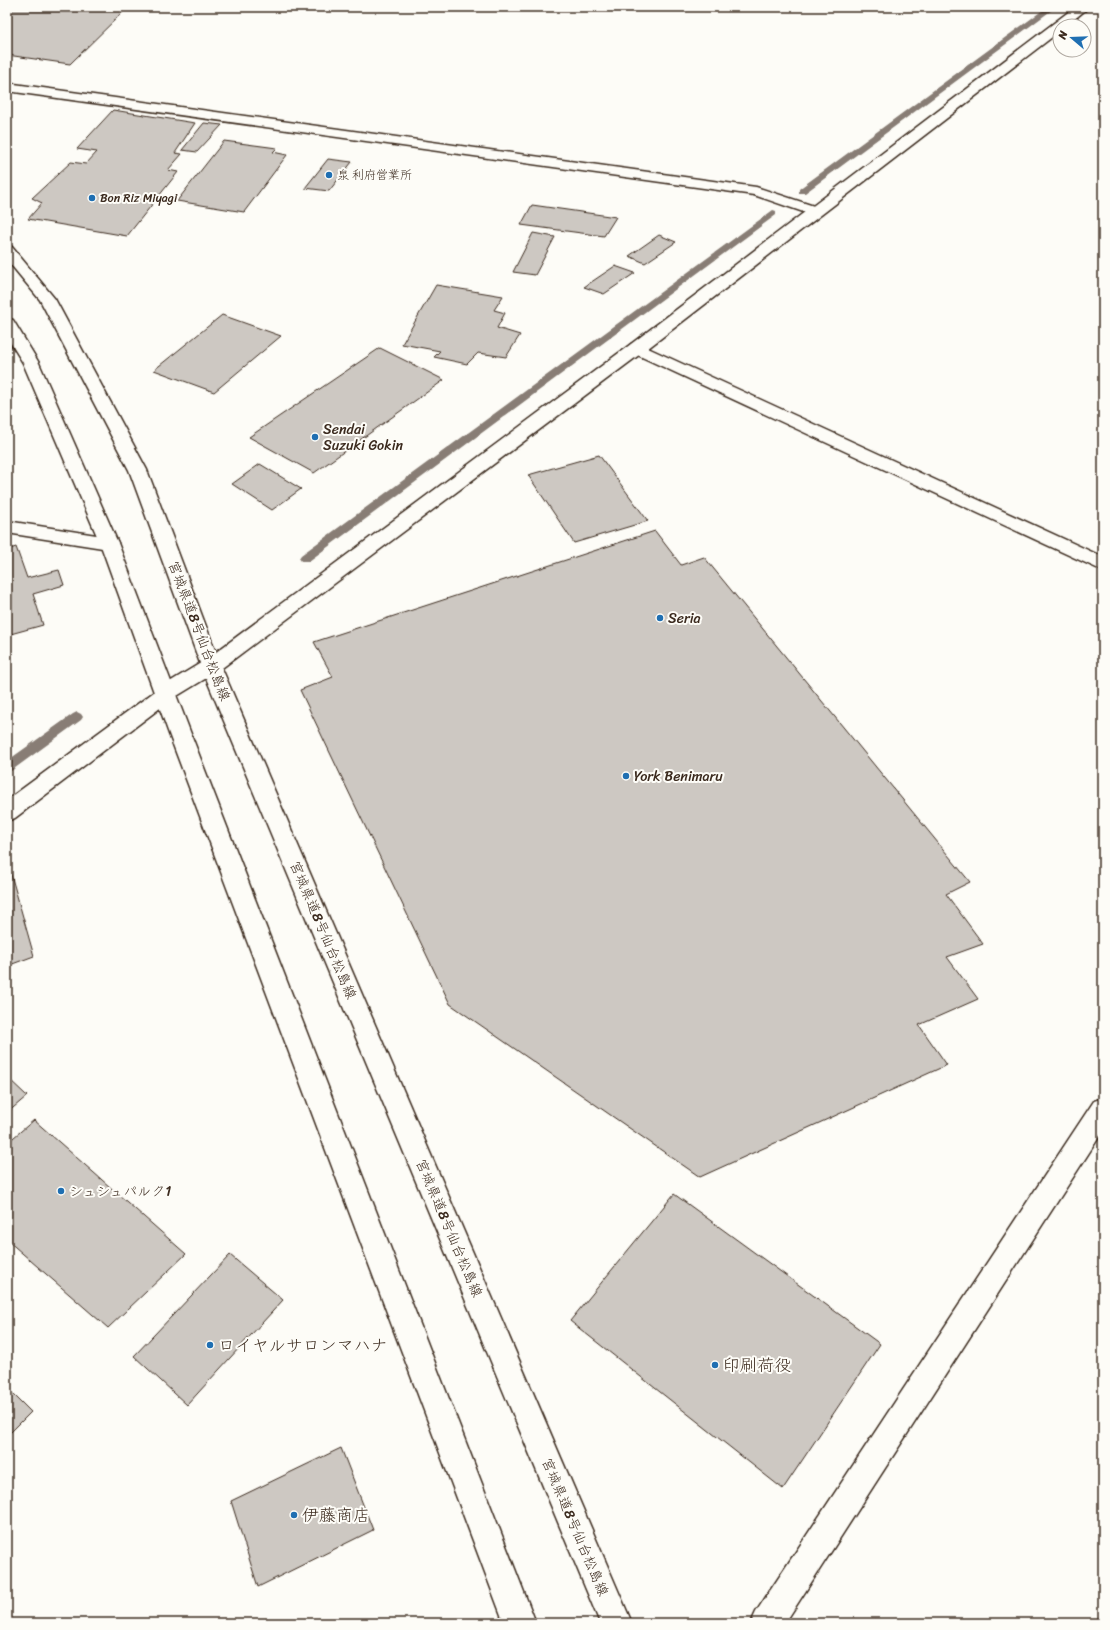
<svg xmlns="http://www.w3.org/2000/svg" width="1110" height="1630" viewBox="0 0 1110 1630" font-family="Sriracha,'Klee One',sans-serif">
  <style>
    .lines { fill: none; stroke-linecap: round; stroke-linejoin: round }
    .stream { fill: #887d74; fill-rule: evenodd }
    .building { fill: #cdc8c2; stroke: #3b2a1e }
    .minor-casing { stroke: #3b2a1e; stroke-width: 3 }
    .tertiary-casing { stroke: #3b2a1e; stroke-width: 3 }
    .primary-casing { stroke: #3b2a1e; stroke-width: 3 }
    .minor { fill: #fdfcf7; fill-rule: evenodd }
    .tertiary { fill: #fdfcf7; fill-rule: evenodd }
    .primary { fill: #fdfcf7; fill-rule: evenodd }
    .poi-dot { fill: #1f6fb2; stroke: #fdfcf7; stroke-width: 1.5 }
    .labels { text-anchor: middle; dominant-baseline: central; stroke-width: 4; stroke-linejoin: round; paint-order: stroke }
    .far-poi-label { font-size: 12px; fill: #3b2a1e; stroke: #fdfcf7; text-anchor: start }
    .poi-label { font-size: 14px; fill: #3b2a1e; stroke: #fdfcf7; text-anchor: start }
    .street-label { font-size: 14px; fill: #3b2a1e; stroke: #fdfcf7 }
    .near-poi-label { font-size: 17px; fill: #3b2a1e; stroke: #fdfcf7; text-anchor: start }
  </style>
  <rect width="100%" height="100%" fill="#fdfcf7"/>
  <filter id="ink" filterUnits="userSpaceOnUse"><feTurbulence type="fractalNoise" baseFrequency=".025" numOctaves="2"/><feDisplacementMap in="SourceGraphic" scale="8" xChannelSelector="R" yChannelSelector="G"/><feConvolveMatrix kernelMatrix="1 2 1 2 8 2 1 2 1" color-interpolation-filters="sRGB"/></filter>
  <g filter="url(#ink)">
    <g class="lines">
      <!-- stream -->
      <path class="stream" d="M1047,7H1056L805,193H799V189Z
        M773,210L776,211V215L309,561H301L299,558L301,555Z
        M77,712L81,714L83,717L81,720L11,771L7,773V761L73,714Z"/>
    </g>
    <!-- building -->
    <path class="building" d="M7,7H128L70,64L7,55Z
      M113,110L195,123L175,153L182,154L168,170L178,172L127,236L28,219L42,203L32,198L71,162L86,164L97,152L77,149Z
      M204,123L222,125L197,152L182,150Z
      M224,141L277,148L273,152L287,155L244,212L177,201Z
      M328,159L352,162L329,191L305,188Z
      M532,205L616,217L604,236L521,225Z
      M533,233L555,237L535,275L513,272Z
      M659,235L676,242L645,263L629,256Z
      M615,266L635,273L604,294L584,287Z
      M436,285L503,296L494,310L505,313L497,328L520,335L506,357L478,353L467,364L434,357L440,351L402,344Z
      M222,315L281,336L214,392L154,370Z
      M380,348L444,380L314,473L249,437Z
      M599,455L648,521L574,543L528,475Z
      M260,464L301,489L272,510L232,484Z
      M655,531L681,565L704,557L970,882L946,894L983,944L947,957L978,999L919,1025L947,1065L700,1177L450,1004L300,690L333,677L314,642Z
      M16,547L27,578L59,570L64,585L33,594L43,625L7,635V550Z
      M7,871H10L34,956L7,966Z
      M7,1077L27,1096L7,1113Z
      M34,1120L186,1254L108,1328L7,1240V1143Z
      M674,1194L880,1344L783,1489L570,1321Z
      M230,1255L283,1300L187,1405L134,1356Z
      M7,1388L31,1412L7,1436Z
      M341,1448L373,1530L258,1587L231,1501Z"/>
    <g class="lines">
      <!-- minor casing -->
      <g class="minor-casing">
        <path id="minor" d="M7,83L756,187L820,208L823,211L820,214L815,216L754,195L7,91Z
          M637,343L1103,557V571L631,352L629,348L631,344Z
          M7,521L109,537L116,539L118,543L116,547L109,549L7,533Z
          M165,687L172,689L175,694L172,699L15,818L7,821V800L158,689Z
          M1103,1098V1131L785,1623H751L756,1612L1094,1101Z"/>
      </g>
      <!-- tertiary casing -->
      <g class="tertiary-casing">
        <path id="tertiary" d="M1075,7H1089L1066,26H1060V31L643,352L218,671L172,699L165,701L158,699L155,694L158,689L204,661L631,344Z"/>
      </g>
      <!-- primary casing -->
      <g class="primary-casing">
        <path id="primary" d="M7,245L12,247L55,299L147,470L221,666L632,1623H600L201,666L129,470L40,300L7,260Z
          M7,318L13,320L39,363L118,543L191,734L536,1623H504L169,734L100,543L23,363L7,337Z"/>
      </g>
      <!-- minor -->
      <use href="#minor" class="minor"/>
      <!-- tertiary -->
      <use href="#tertiary" class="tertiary"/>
      <!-- primary -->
      <use href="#primary" class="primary"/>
    </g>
  </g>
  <!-- markers -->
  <g class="poi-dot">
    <circle cx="329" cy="175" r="4"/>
    <circle cx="92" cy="198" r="4"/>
    <circle cx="315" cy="437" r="4"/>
    <circle cx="660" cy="618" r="4"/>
    <circle cx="626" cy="776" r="4"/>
    <circle cx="61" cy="1191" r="4"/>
    <circle cx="210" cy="1345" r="4"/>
    <circle cx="715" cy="1365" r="4"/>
    <circle cx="294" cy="1515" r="4"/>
  </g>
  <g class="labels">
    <!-- far-poi labels -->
    <g class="far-poi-label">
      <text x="337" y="175">泉 利府営業所</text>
      <text x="100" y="198">Bon Riz Miyagi</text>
    </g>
    <!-- poi labels -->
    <g class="poi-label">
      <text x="323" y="429">Sendai<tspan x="323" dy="16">Suzuki Gokin</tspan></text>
      <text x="668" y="618">Seria</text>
      <text x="634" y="776">York Benimaru</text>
      <text x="69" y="1191">シュシュパルク1</text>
    </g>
    <!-- street labels -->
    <g class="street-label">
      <text transform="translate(199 631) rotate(69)">宮城県道8号仙台松島線</text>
      <text transform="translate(323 930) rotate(67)">宮城県道8号仙台松島線</text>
      <text transform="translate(449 1228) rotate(67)">宮城県道8号仙台松島線</text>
      <text transform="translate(575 1527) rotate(67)">宮城県道8号仙台松島線</text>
    </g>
    <!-- near-poi labels -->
    <g class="near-poi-label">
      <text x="218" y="1345">ロイヤルサロンマハナ</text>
      <text x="723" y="1365">印刷荷役</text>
      <text x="302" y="1515">伊藤商店</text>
    </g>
  </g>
  <!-- margin -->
  <rect width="1110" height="1630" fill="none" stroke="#fdfcf7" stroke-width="24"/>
  <rect x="12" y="12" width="1086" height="1606" fill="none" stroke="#3b2a1e" stroke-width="1.5" filter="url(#ink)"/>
  <!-- north arrow -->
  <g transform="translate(1072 38) rotate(289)"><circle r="19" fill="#fdfcf7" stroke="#afa8a0"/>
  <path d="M0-3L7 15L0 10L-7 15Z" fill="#1f6fb2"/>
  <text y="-6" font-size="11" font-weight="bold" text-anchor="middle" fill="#3b2a1e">N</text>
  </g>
</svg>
